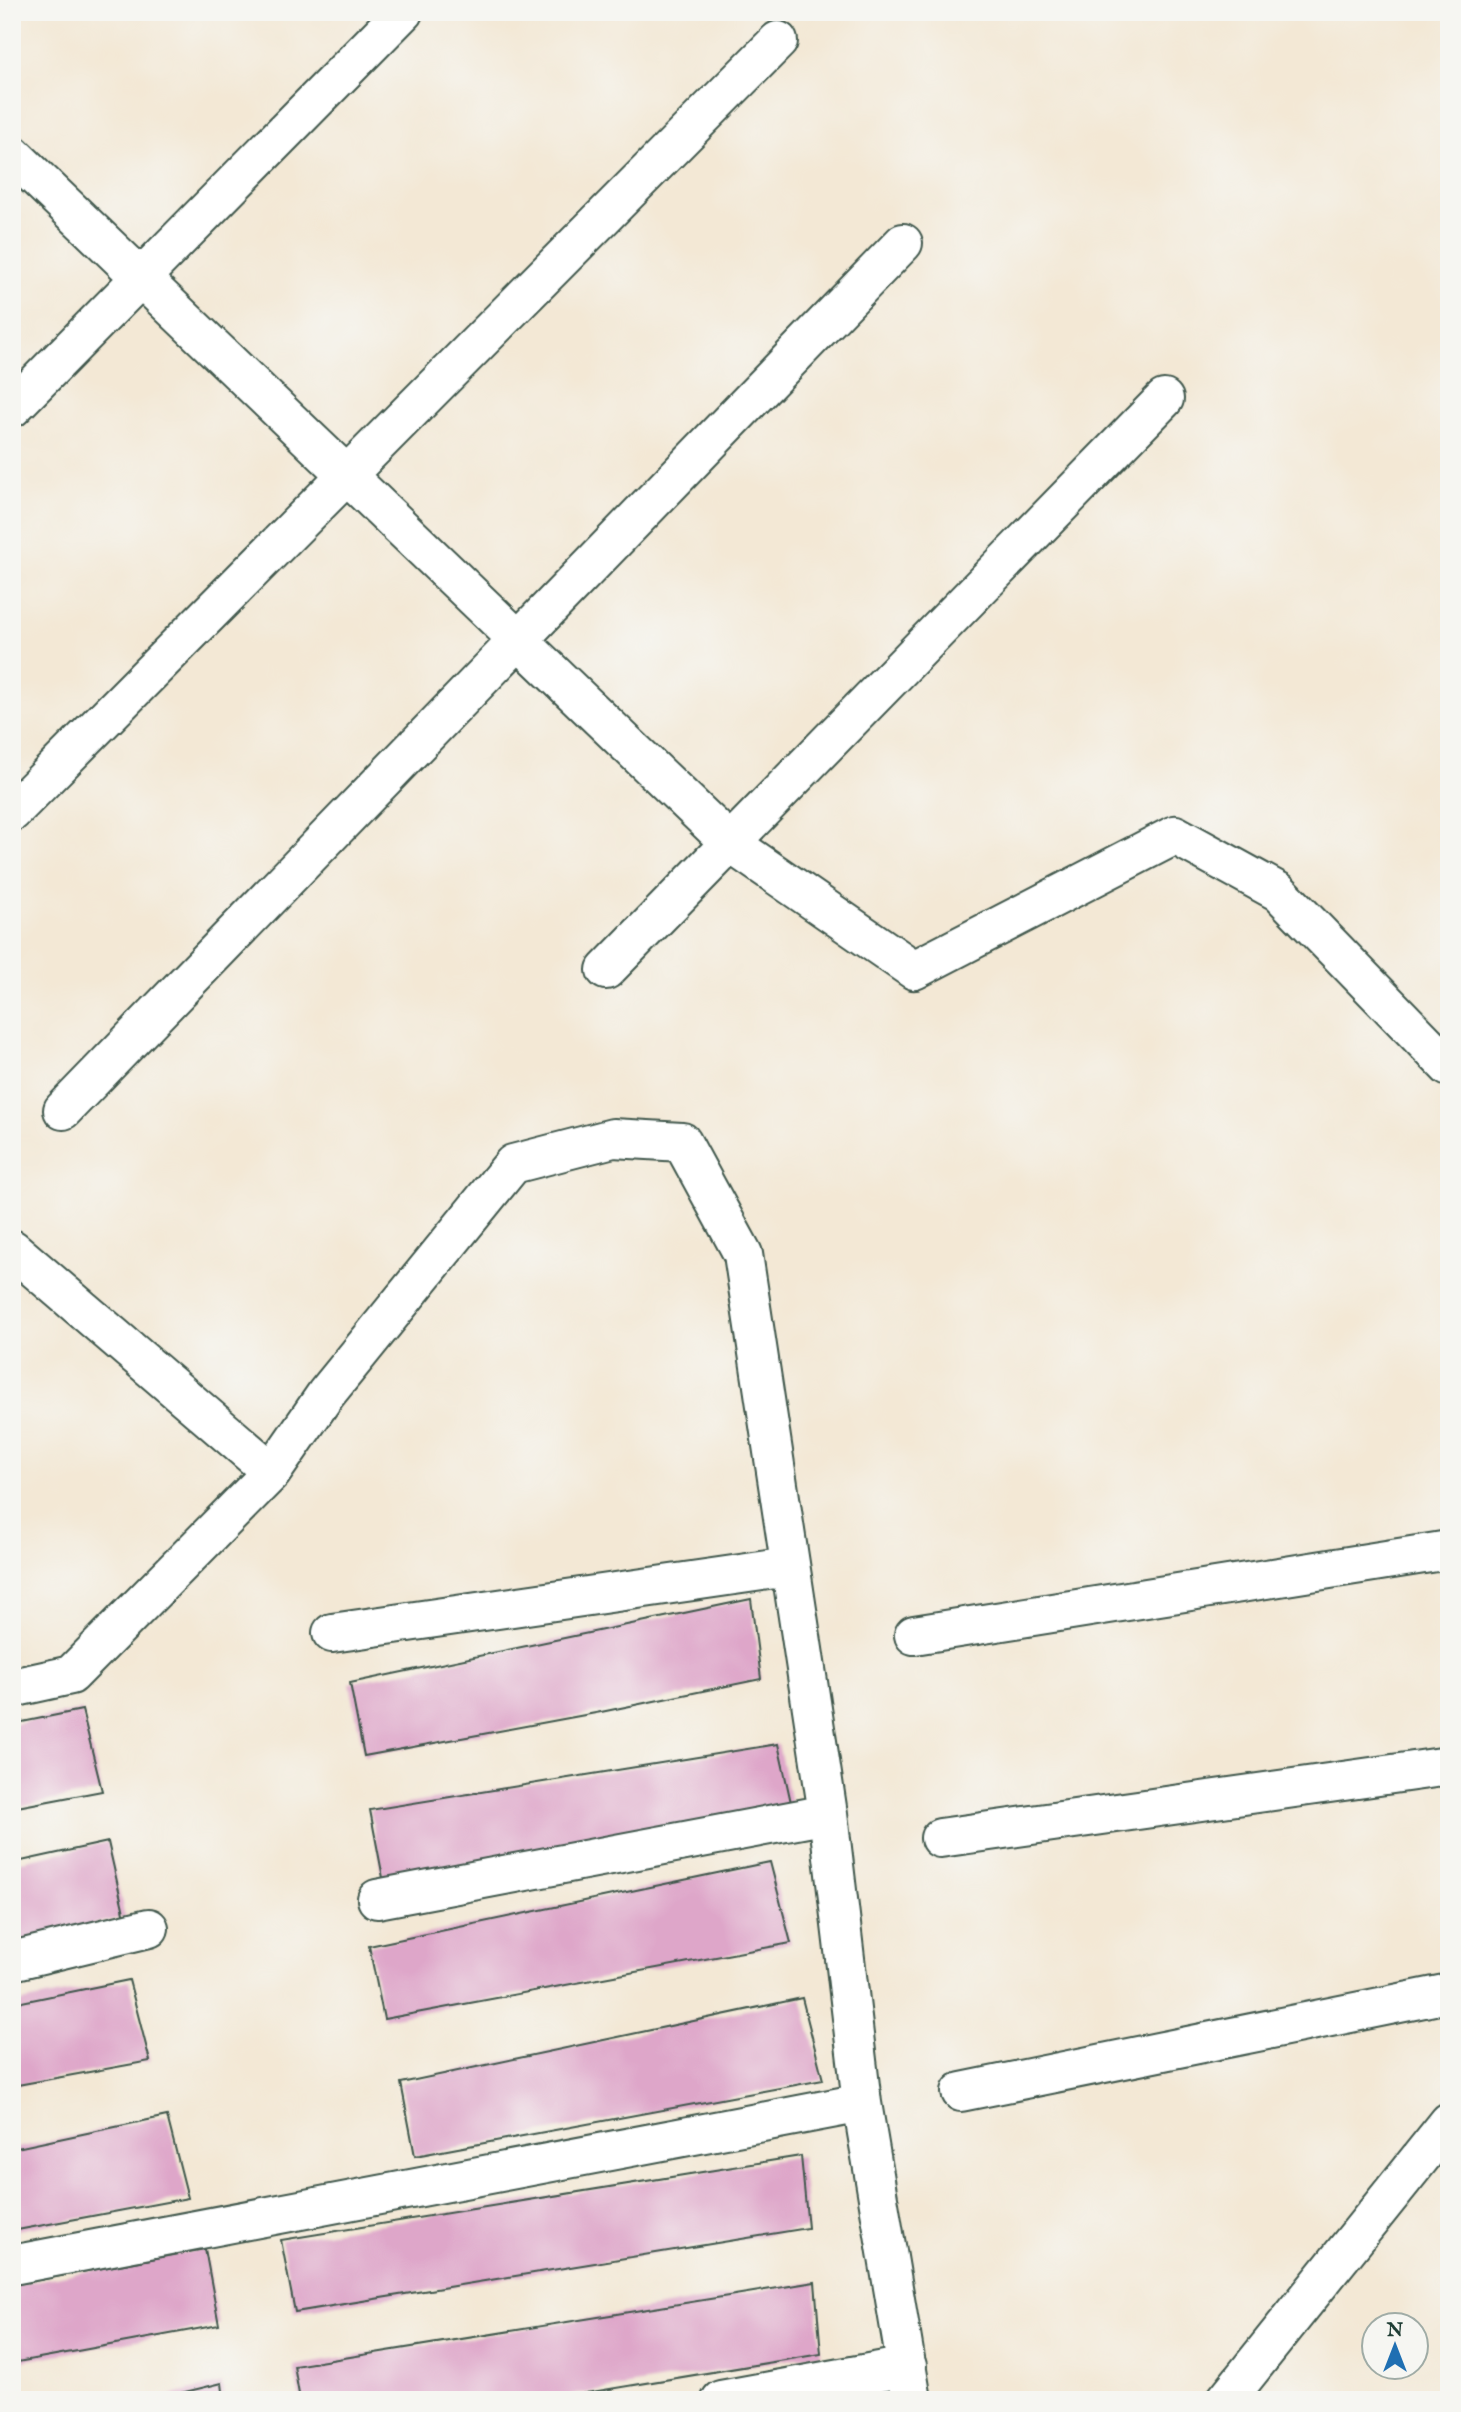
<svg xmlns="http://www.w3.org/2000/svg" width="1461" height="2412" viewBox="0 0 1461 2412" font-family="'IM FELL English',serif">
  <style>
    .building { fill: #dea6c9 }
    .lines { fill: none; stroke-linecap: round; stroke-linejoin: round }
    .minor-casing { stroke: #3f574c; stroke-width: 42 }
    .tertiary-casing { stroke: #3f574c; stroke-width: 42 }
    .minor { stroke: #fff; stroke-width: 38 }
    .tertiary { stroke: #fff; stroke-width: 38 }
  </style>
  <rect width="100%" height="100%" fill="#f6f6f2"/>
  <filter id="ink" filterUnits="userSpaceOnUse"><feTurbulence type="fractalNoise" baseFrequency=".0143" numOctaves="2"/><feDisplacementMap in="SourceGraphic" scale="14" xChannelSelector="R" yChannelSelector="G"/><feConvolveMatrix kernelMatrix="1 2 1 2 8 2 1 2 1" color-interpolation-filters="sRGB"/></filter>
  <filter id="wash" filterUnits="userSpaceOnUse"><feTurbulence type="fractalNoise" baseFrequency=".00686" numOctaves="4" result="noise"/><feDisplacementMap in="SourceGraphic" scale="28" xChannelSelector="R" yChannelSelector="G"/><feGaussianBlur stdDeviation="1.57" result="paint"/><feColorMatrix in="noise" values="0 0 0 0 0 0 0 0 0 0 0 0 0 0 0 0 0 1.4 0 .05"/><feComposite in="paint" operator="in"/></filter>
  <g filter="url(#wash)">
    <rect width="100%" height="100%" fill="#f3e8d5"/>
    <g id="blocks">
      <!-- building -->
      <path class="building" d="M751,1599L761,1679L601,1712L364,1756L350,1683Z
        M82,1710L102,1791L12,1808V1724Z
        M778,1744L792,1807L384,1883L370,1810Z
        M108,1842L125,1917L12,1943V1863Z
        M770,1862L791,1943L384,2019L369,1946Z
        M129,1980L150,2061L12,2086V2004Z
        M802,1998L823,2080L415,2156L401,2083Z
        M167,2116L188,2198L12,2231V2149Z
        M801,2156L808,2228L295,2312L281,2240Z
        M205,2249L219,2325L12,2363V2285Z
        M815,2282L821,2354L544,2400H300L294,2366Z
        M222,2383L224,2400H156V2399Z"/>
    </g>
  </g>
  <g filter="url(#ink)">
    <use href="#blocks" fill-opacity="0" stroke="#3f574c" stroke-width="2"/>
    <g class="lines">
      <!-- minor casing -->
      <g class="minor-casing">
        <path id="minor" d="M12,154L730,843L914,970L1175,835L1279,892L1449,1067
          M12,408L403,12
          M12,812L778,41
          M606,970L1164,399
          M63,1110L903,243
          M12,1249L272,1472
          M332,1633L789,1567
          M914,1635L1449,1550
          M12,1688L71,1675L272,1472L326,1394L513,1164L613,1138L682,1142L743,1254L828,1814L862,2103L912,2400
          M940,1838L1449,1766
          M377,1899L828,1814
          M12,1961L149,1928
          M961,2092L1449,1993
          M12,2265L862,2103
          M721,2400L907,2366"/>
      </g>
      <!-- tertiary casing -->
      <g class="tertiary-casing">
        <path id="tertiary" d="M1226,2400L1449,2122"/>
      </g>
      <!-- minor -->
      <use href="#minor" class="minor"/>
      <!-- tertiary -->
      <use href="#tertiary" class="tertiary"/>
    </g>
  </g>
  <!-- margin -->
  <rect width="1461" height="2412" fill="none" stroke="#f6f6f2" stroke-width="42"/>
  <!-- north arrow -->
  <g transform="translate(1395 2346)"><circle r="33" fill="#f6f6f2" stroke="#a0aca6" stroke-width="2"/>
  <path d="M0-5L12 26L0 18L-12 26Z" fill="#1f6fb2"/>
  <text y="-10" font-size="19" font-weight="bold" text-anchor="middle" fill="#1f3d34">N</text>
  </g>
</svg>
